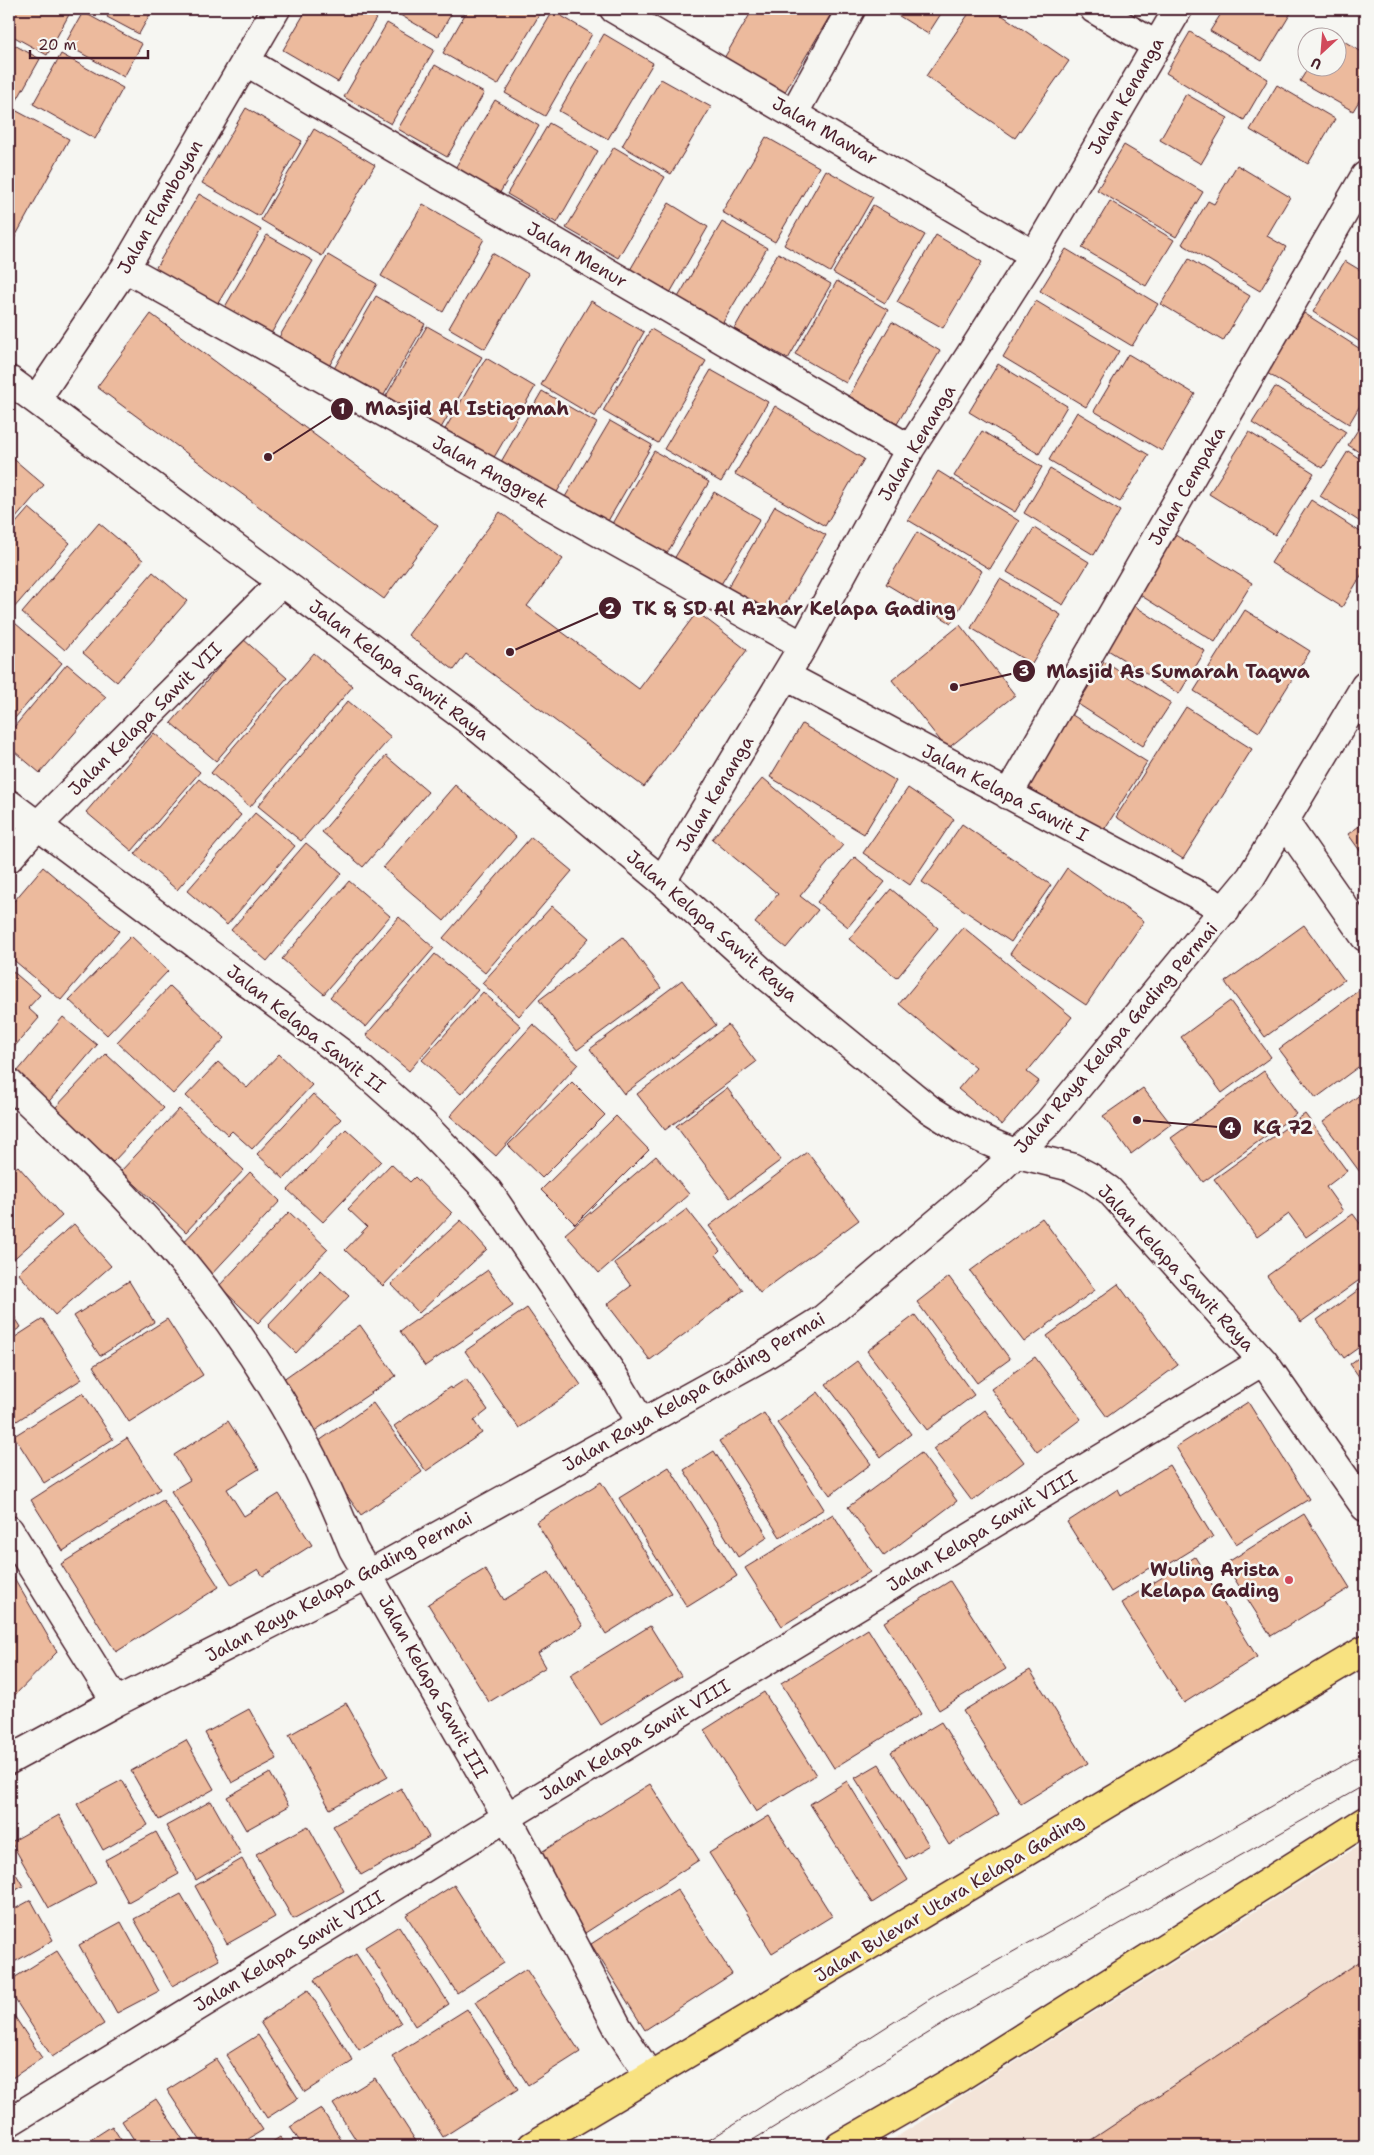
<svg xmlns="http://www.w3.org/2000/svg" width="1374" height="2155" viewBox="0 0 1374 2155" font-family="'Shantell Sans',sans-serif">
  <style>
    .built { fill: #f3e4d8 }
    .building { fill: #ecba9d; stroke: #4a1f2b }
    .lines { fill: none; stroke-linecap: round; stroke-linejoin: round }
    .minor-casing { stroke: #4a1f2b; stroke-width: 31 }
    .major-casing { stroke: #4a1f2b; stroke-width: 31 }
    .minor { stroke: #f6f6f2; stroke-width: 28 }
    .major { stroke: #f8e281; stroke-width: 28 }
    .tram { stroke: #4a1f2b; stroke-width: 1 }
    .poi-dot { fill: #d1495b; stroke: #f6f6f2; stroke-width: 2 }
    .labels { text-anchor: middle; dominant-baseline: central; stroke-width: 5; stroke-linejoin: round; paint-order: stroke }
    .street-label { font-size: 18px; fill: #4a1f2b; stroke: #f6f6f2 }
    .poi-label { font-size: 18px; font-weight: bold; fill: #4a1f2b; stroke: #f6f6f2; text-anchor: end }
    .leader { fill: none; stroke: #4a1f2b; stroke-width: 2 }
    .callout-dot { fill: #4a1f2b; stroke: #f6f6f2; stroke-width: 2 }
    .mark-label { font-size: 15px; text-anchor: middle; font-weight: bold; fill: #fff }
    .callout-label { font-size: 19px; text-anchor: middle; font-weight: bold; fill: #4a1f2b; stroke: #f6f6f2; stroke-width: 5; stroke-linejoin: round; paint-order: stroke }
  </style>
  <rect width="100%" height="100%" fill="#f6f6f2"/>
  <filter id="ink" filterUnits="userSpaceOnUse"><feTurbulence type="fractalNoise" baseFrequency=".02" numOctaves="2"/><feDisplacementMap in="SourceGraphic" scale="10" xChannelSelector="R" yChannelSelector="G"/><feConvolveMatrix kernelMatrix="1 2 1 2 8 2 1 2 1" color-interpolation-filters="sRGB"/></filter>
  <g filter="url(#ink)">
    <!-- built -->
    <path class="built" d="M1365,1842V2146H882Z"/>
    <!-- building -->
    <path class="building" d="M9,9H72L47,55L9,34Z
      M112,9H153L139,34L107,17Z
      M307,9H363L377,17L338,82L283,50Z
      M397,9H454L438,37L395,12Z
      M468,9L542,10L498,85L443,53Z
      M753,9H822L831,14L780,100L720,65Z
      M888,9H944L928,34Z
      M972,9H993L1069,61L1015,138L926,76Z
      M1224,9H1284L1291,13L1262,61L1210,31Z
      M553,11L592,34L545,116L505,93Z
      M83,12L142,44L124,77L65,44Z
      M387,23L434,50L391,124L344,97Z
      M1190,32L1268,79L1244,120L1166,73Z
      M1329,32L1365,54V91L1353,111L1300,81L1308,68H1336V38H1326Z
      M604,34L653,63L608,139L559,111Z
      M9,42L40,59L17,100L9,96Z
      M61,54L123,88L95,139L33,104Z
      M435,65L484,93L447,157L398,129Z
      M661,79L711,107L671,174L622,146Z
      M1277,85L1335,119L1308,164L1250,130Z
      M1186,94L1228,118L1201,164L1160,140Z
      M495,100L539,126L498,196L454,170Z
      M246,108L302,141L259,216L202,183Z
      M13,109L69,139L9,248V117Z
      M549,123L598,151L557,223L507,194Z
      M314,129L375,165L322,256L261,220Z
      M766,137L819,167L775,242L722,212Z
      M1124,145L1203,192L1176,237L1097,190Z
      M614,147L665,177L618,258L566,228Z
      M1237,165L1290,197L1267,236L1286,247L1260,291L1182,244L1208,201L1214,204Z
      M826,170L873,197L830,272L784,245Z
      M199,194L261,230L217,305L155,269Z
      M1110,201L1174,240L1146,286L1082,248Z
      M669,203L708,227L670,293L630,270Z
      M423,204L484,239L443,312L381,276Z
      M873,205L925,235L885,303L833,273Z
      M722,222L767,248L722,324L677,299Z
      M267,235L313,261L265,344L219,317Z
      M936,235L982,262L943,328L897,302Z
      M1066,249L1158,304L1132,346L1040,291Z
      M492,253L528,274L485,349L449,328Z
      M778,253L831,284L788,359L734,329Z
      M328,255L377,284L325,373L275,344Z
      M1189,259L1250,296L1223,341L1161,304Z
      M1345,261L1365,273V345L1313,312Z
      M837,281L888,310L846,383L795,354Z
      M376,296L425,324L377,407L328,379Z
      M591,301L644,332L595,417L541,385Z
      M1036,301L1119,351L1086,407L1003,357Z
      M1304,313L1365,352V397L1349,424L1267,373Z
      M151,314L438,526L384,599L97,387Z
      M892,322L940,351L897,424L849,396Z
      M427,326L482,357L441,428L386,396Z
      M651,329L706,361L658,443L603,411Z
      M1128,354L1195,394L1162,451L1094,411Z
      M486,358L535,387L489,466L440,438Z
      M998,364L1067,406L1039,454L969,412Z
      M711,370L768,402L721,482L664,449Z
      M1275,387L1346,432L1323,468L1252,423Z
      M542,391L597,423L553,499L498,467Z
      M775,406L864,459L825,526L735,474Z
      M1077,412L1149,455L1120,502L1049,460Z
      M1365,419V456L1348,445Z
      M610,421L652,445L608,521L565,497Z
      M982,431L1042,467L1015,512L954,476Z
      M1249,432L1314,473L1275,535L1209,494Z
      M654,451L709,482L660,565L606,534Z
      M1348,451L1365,462V525L1320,496Z
      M9,455L44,485L9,526Z
      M1050,469L1120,511L1094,555L1024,513Z
      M938,471L1019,521L990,569L908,520Z
      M714,492L760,519L714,596L668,569Z
      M1311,500L1365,535V569L1342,607L1271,563Z
      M775,506L826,535L776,620L726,591Z
      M29,508L70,543L13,609L9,605V531Z
      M500,512L563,559L527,606L639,689L697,612L747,650L644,787L466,654L454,670L408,635Z
      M99,523L143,560L65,650L22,613Z
      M1034,528L1089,562L1063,605L1007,572Z
      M1169,531L1252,583L1215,642L1132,590Z
      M917,532L982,571L951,623L886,584Z
      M153,572L187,601L117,682L83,653Z
      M1000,579L1061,615L1032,664L971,628Z
      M1130,603L1205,651L1179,694L1103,647Z
      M1245,610L1310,651L1259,732L1194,691Z
      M9,618L62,663L9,725Z
      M960,625L1015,695L947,749L892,680Z
      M243,639L287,678L216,761L171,723Z
      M314,653L353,686L250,807L211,773Z
      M1104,662L1171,703L1143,746L1078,704Z
      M67,664L106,697L40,773L9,747V733Z
      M348,701L391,737L301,841L258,806Z
      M1186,707L1252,749L1183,859L1116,817Z
      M1069,713L1147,762L1102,833L1024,784Z
      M802,724L896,781L864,834L770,777Z
      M154,733L200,772L132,851L86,812Z
      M386,756L428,792L363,867L322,832Z
      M763,778L843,845L800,896L818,910L786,948L755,923L778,894L712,839Z
      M199,779L241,815L177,890L135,854Z
      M455,785L516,837L444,921L383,868Z
      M908,788L954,819L910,885L863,853Z
      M255,813L295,846L227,925L187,891Z
      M1365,822V858L1348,834Z
      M962,824L1051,885L1011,942L922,882Z
      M531,837L572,871L485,973L443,938Z
      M306,843L342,873L267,961L231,930Z
      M855,857L885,882L848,927L817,902Z
      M43,867L119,931L61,1000L9,956V907Z
      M1067,868L1144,921L1086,1005L1010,954Z
      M349,881L390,916L324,994L282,959Z
      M891,889L938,928L897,978L849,939Z
      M552,906L589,938L519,1016L482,983Z
      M399,917L434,948L366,1027L330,997Z
      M1304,925L1344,980L1265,1037L1225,982Z
      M963,927L1072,1017L1027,1072L1039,1081L1002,1125L958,1089L976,1068L899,1004Z
      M131,936L168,971L107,1035L69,1000Z
      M623,937L661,988L577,1050L539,1000Z
      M435,954L478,990L409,1071L366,1035Z
      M9,968L40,995L28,1008L39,1018L9,1053Z
      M682,980L716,1025L624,1094L590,1049Z
      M170,986L225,1038L173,1094L117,1042Z
      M1362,988L1365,993V1062L1316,1098L1279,1049Z
      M483,992L521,1026L461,1094L422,1060Z
      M1230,1001L1271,1057L1222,1093L1181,1037Z
      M63,1017L97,1045L45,1106L12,1078Z
      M533,1024L578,1064L496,1156L450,1116Z
      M728,1025L756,1062L665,1130L637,1094Z
      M106,1054L164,1108L113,1162L55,1108Z
      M279,1054L312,1085L252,1149L232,1131L228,1135L186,1096L218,1062L247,1088Z
      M1264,1071L1296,1114L1203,1182L1171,1138Z
      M572,1082L605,1115L542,1178L508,1145Z
      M727,1088L781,1160L730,1198L676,1126Z
      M1143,1088L1171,1124L1131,1154L1103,1116Z
      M1365,1091V1179L1323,1122Z
      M313,1094L341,1119L284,1179L257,1154Z
      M179,1109L244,1170L186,1232L121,1171Z
      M1305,1114L1347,1171L1326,1187L1343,1211L1306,1237L1289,1214L1257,1237L1214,1179Z
      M616,1116L649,1150L575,1224L541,1190Z
      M346,1129L381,1161L323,1222L288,1190Z
      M807,1152L859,1220L760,1293L709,1226Z
      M656,1156L689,1194L599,1273L565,1234Z
      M391,1164L410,1182L415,1177L452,1213L383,1286L345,1250L367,1227L348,1209Z
      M18,1166L62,1216L9,1263V1173Z
      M250,1172L280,1201L209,1277L178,1248Z
      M687,1209L720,1251L716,1255L743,1290L650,1360L607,1304L631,1286L614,1263Z
      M289,1212L328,1249L258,1323L219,1286Z
      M1353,1214L1365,1230V1276L1301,1322L1267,1276Z
      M1042,1218L1095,1290L1024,1342L970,1271Z
      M461,1220L487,1249L419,1313L391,1284Z
      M74,1224L111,1266L55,1315L18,1273Z
      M321,1270L349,1296L296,1353L268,1326Z
      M488,1270L513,1306L425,1366L400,1331Z
      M949,1277L1010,1359L977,1383L917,1302Z
      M129,1281L154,1322L100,1356L74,1316Z
      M1118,1284L1178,1365L1107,1417L1047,1336Z
      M1365,1285V1343L1344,1358L1317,1320Z
      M9,1308L21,1327L9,1335Z
      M527,1308L581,1385L519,1428L465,1351Z
      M915,1315L974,1395L927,1430L867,1351Z
      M43,1319L82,1379L9,1426V1341Z
      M167,1319L203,1375L129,1422L93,1366Z
      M360,1325L396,1376L313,1432L279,1382Z
      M1365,1353V1385L1350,1364Z
      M1035,1357L1081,1419L1037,1452L991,1389Z
      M857,1361L911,1434L881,1457L826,1384Z
      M466,1379L488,1410L474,1421L482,1433L426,1471L394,1426L450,1387L451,1389Z
      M818,1392L871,1464L830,1495L777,1423Z
      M83,1393L113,1439L44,1483L14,1436Z
      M1248,1402L1309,1499L1236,1544L1176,1447Z
      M373,1403L422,1472L361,1515L312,1446Z
      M985,1410L1024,1462L972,1501L933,1449Z
      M764,1413L824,1509L780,1537L719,1441Z
      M228,1421L259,1469L227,1489L244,1516L279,1494L312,1545L263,1576L258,1569L232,1585L171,1491L190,1480L174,1455Z
      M127,1438L160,1489L63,1551L31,1500Z
      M714,1451L768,1537L738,1557L684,1470Z
      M921,1453L957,1501L884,1556L848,1507Z
      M1169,1465L1213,1537L1153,1574L1149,1568L1111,1592L1067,1522L1118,1489L1121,1495Z
      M669,1467L737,1576L687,1607L619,1498Z
      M601,1482L671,1593L606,1634L536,1522Z
      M163,1500L219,1587L116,1652L61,1564Z
      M833,1514L870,1572L782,1626L745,1568Z
      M1304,1514L1350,1588L1271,1636L1225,1564Z
      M1195,1557L1257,1657L1184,1703L1121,1603Z
      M9,1569L57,1652L9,1701Z
      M485,1569L504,1600L549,1572L583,1626L538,1653L546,1667L489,1702L428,1604Z
      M950,1581L1006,1669L939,1710L884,1622Z
      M650,1626L681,1676L601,1725L570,1675Z
      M868,1629L921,1714L834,1768L781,1683Z
      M1030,1670L1088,1763L1021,1804L963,1711Z
      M764,1692L816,1775L756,1812L704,1730Z
      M346,1703L388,1777L330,1809L289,1735Z
      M249,1709L277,1759L232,1783L205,1733Z
      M941,1722L999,1814L949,1845L891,1752Z
      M186,1740L214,1789L159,1820L131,1771Z
      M879,1764L929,1845L906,1859L855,1778Z
      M270,1773L289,1806L246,1830L227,1797Z
      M122,1780L148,1825L103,1850L77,1804Z
      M847,1781L908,1880L872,1903L810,1804Z
      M650,1784L699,1860L585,1933L535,1856Z
      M401,1788L429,1837L361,1875L333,1826Z
      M211,1801L241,1854L196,1880L166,1826Z
      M59,1815L96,1883L49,1908L11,1842Z
      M769,1816L832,1916L772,1953L709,1853Z
      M308,1826L344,1891L293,1919L256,1854Z
      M156,1832L179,1874L128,1902L105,1860Z
      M242,1859L275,1917L227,1944L195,1886Z
      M9,1862L23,1886L9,1894Z
      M454,1885L504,1963L457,1993L406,1915Z
      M677,1889L732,1974L645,2030L591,1944Z
      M181,1894L219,1960L172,1986L134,1919Z
      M31,1900L53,1940L9,1965V1912Z
      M121,1922L159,1991L117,2013L79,1945Z
      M399,1926L449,2004L415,2026L365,1947Z
      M57,1951L104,2024L52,2057L9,1990V1981Z
      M356,1954L401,2023L359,2050L314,1980Z
      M1365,1958V2146H1082Z
      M526,1969L580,2052L528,2085L475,2002Z
      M308,1990L353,2061L305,2092L260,2022Z
      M9,2008L42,2058L9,2080Z
      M467,2009L518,2089L443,2137L392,2056Z
      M258,2035L298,2098L267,2118L226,2055Z
      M216,2059L263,2130L237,2146H204L167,2090Z
      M375,2078L419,2146H360L333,2104Z
      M156,2099L187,2146H138L122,2121Z
      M321,2108L345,2146H303L290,2127Z
      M112,2126L125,2146H81Z
      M280,2137L286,2146H266Z"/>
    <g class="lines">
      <!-- minor casing -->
      <g class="minor-casing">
        <path id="minor" d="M614,9L1034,255
          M1094,9L1156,45
          M245,61L910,449
          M794,113L851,9
          M125,268L803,646
          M9,380L471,722L662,881L769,978L929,1109L961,1129L989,1142L1017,1154L1071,1167L1090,1177L1109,1190L1263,1361L1365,1507
          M36,400L125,268L276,9
          M786,676L1226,910
          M1008,795L1365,176
          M9,804L352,1061L423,1124L488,1191L615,1378L642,1424
          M1284,821L1365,937
          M9,858L37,826L282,582
          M662,881L803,646L910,449L1034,255L1178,9
          M9,1083C50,1123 92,1161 131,1203C226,1304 303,1420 353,1549L507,1817L618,2028L649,2075
          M9,1530L116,1702
          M9,1760L116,1702L369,1574L762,1357L823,1319L990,1178L1048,1123L1251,877L1365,686
          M9,2122L507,1817L1263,1361"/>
      </g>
      <!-- major casing -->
      <g class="major-casing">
        <path id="major" d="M532,2146L1365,1650
          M840,2146L960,2077L1365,1821"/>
      </g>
      <!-- minor -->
      <use href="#minor" class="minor"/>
      <!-- major -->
      <use href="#major" class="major"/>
      <!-- tram -->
      <path class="tram" d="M700,2146L933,1997L1365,1753
        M743,2146L945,2023L1365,1785"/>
    </g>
  </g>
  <!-- markers -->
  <circle class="poi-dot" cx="1289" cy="1580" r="5"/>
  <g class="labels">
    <!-- street labels -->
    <g class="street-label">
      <text transform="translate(1126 96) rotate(-60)">Jalan Kenanga</text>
      <text transform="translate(825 131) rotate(30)">Jalan Mawar</text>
      <text transform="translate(160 207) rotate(-60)">Jalan Flamboyan</text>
      <text transform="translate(577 255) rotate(30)">Jalan Menur</text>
      <text transform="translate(917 443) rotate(-59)">Jalan Kenanga</text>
      <text transform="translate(490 472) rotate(29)">Jalan Anggrek</text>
      <text transform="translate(1187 486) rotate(-60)">Jalan Cempaka</text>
      <text transform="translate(399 670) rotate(37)">Jalan Kelapa Sawit Raya</text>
      <text transform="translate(145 719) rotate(-45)">Jalan Kelapa Sawit VII</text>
      <text transform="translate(1005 793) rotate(28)">Jalan Kelapa Sawit I</text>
      <text transform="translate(715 794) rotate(-59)">Jalan Kenanga</text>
      <text transform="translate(712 926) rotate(41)">Jalan Kelapa Sawit Raya</text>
      <text transform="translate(306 1029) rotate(38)">Jalan Kelapa Sawit II</text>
      <text transform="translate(1116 1038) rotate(-49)">Jalan Raya Kelapa Gading Permai</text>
      <text transform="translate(1176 1268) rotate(47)">Jalan Kelapa Sawit Raya</text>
      <text transform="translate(694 1392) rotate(-30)">Jalan Raya Kelapa Gading Permai</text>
      <text transform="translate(982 1531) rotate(-31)">Jalan Kelapa Sawit VIII</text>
      <text transform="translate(339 1587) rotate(-28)">Jalan Raya Kelapa Gading Permai</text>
      <text transform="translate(433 1687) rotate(61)">Jalan Kelapa Sawit III</text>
      <text transform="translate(635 1740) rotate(-31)">Jalan Kelapa Sawit VIII</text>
      <text transform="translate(949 1898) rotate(-31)">Jalan Bulevar Utara Kelapa Gading</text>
      <text transform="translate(289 1951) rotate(-31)">Jalan Kelapa Sawit VIII</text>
    </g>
    <!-- poi labels -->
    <g class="poi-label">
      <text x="1279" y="1570">Wuling Arista<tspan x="1279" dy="21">Kelapa Gading</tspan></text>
    </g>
  </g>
  <!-- callouts -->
  <path class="leader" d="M268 457L342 409M510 652L610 608M954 687L1024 671M1137 1120L1230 1128"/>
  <g class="callout-dot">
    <circle cx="268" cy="457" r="5"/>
    <circle cx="510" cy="652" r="5"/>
    <circle cx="954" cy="687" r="5"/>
    <circle cx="1137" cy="1120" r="5"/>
    <circle cx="342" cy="409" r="12"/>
    <circle cx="610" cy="608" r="12"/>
    <circle cx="1024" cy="671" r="12"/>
    <circle cx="1230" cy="1128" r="12"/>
  </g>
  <g class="mark-label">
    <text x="342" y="414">1</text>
    <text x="610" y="614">2</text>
    <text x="1024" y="676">3</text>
    <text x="1230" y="1133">4</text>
  </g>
  <g class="callout-label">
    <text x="467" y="415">Masjid Al Istiqomah</text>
    <text x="794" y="615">TK &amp; SD Al Azhar Kelapa Gading</text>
    <text x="1178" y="678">Masjid As Sumarah Taqwa</text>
    <text x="1283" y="1134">KG 72</text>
  </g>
  <!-- margin -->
  <rect width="1374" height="2155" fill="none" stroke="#f6f6f2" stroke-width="30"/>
  <rect x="15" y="15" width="1344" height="2125" fill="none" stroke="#4a1f2b" stroke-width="2" filter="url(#ink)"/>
  <!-- north arrow -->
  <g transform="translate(1322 52) rotate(206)"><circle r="24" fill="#f6f6f2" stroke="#b1a0a2"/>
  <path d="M0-4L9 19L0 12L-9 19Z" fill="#d1495b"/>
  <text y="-8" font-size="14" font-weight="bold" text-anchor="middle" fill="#4a1f2b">U</text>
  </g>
  <!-- scale -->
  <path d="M30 50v8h118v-8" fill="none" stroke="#4a1f2b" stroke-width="2.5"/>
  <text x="38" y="50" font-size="15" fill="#4a1f2b" stroke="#f6f6f2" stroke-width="4" paint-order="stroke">20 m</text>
</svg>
